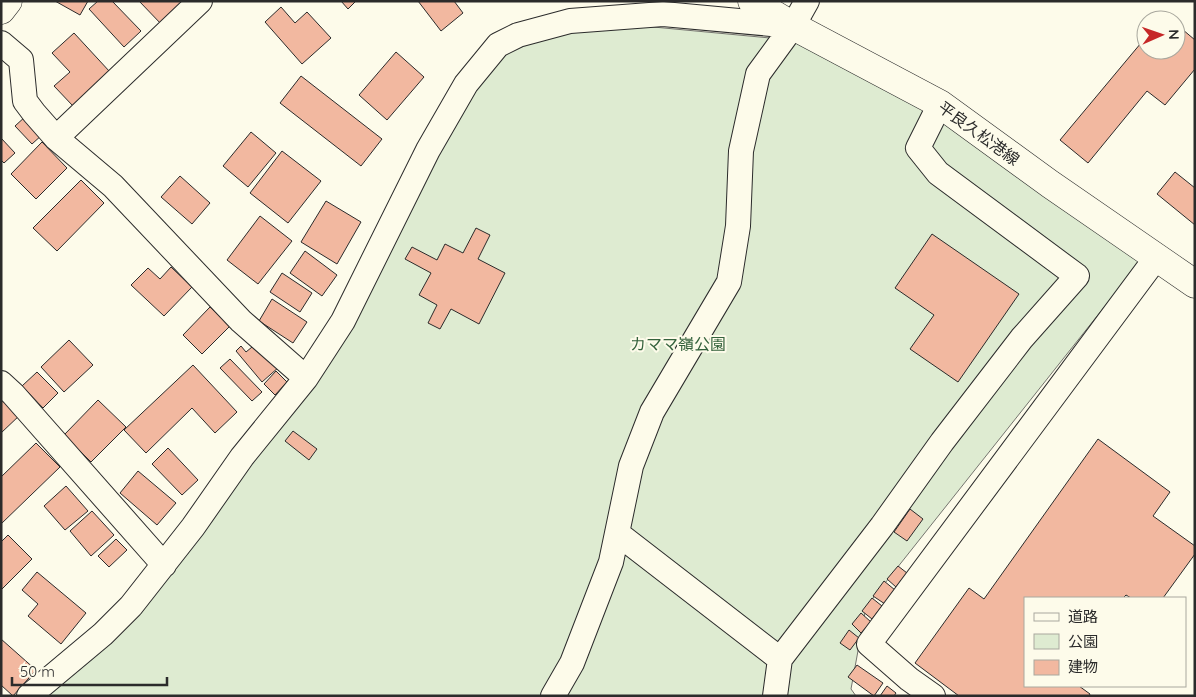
<svg xmlns="http://www.w3.org/2000/svg" width="1196" height="697" viewBox="0 0 1196 697" font-family="Quicksand,'Noto Sans JP',sans-serif">
  <style>
    .green { fill: #deebd1; stroke: #74746e }
    .building { fill: #f2b8a0; stroke: #2b2b2b }
    .lines { fill: none; stroke-linecap: round; stroke-linejoin: round }
    .minor-casing { stroke: #2b2b2b; stroke-width: 26 }
    .major-casing { stroke: #2b2b2b; stroke-width: 29 }
    .highway-casing { stroke: #2b2b2b; stroke-width: 29 }
    .minor { stroke: #fdfbea; stroke-width: 24 }
    .major { stroke: #fdfbea; stroke-width: 28 }
    .highway { stroke: #fdfbea; stroke-width: 28 }
    .labels { text-anchor: middle; dominant-baseline: central; stroke-width: 4; stroke-linejoin: round; paint-order: stroke }
    .street-label { font-size: 16px; fill: #2b2b2b; stroke: #fdfbea }
    .park-label { font-size: 16px; fill: #34623c; stroke: #fdfbea }
  </style>
  <rect width="100%" height="100%" fill="#fdfbea"/>
  <!-- green -->
  <path class="green" d="M579,20L770,38L783,20L940,104L1140,262L866,607L851,689L856,696H27L164,565L305,378L498,45Z"/>
  <!-- building -->
  <path class="building" d="M55,1H88L80,15Z
    M98,1H112L141,31L124,47L89,9Z
    M139,1H180L184,5L163,26Z
    M341,1H354L355,2L348,9Z
    M418,1H454L463,13L441,31Z
    M281,7L295,23L307,12L331,38L302,64L265,22Z
    M1176,24L1195,40V69L1165,105L1147,91L1088,163L1060,140L1146,37V50H1176Z
    M74,33L110,72L73,106L54,86L70,72L52,53Z
    M396,52L424,77L387,120L359,95Z
    M301,76L382,139L361,166L280,103Z
    M26,116L43,134L32,144L15,126Z
    M251,132L276,153L248,187L223,166Z
    M1,138L15,153L4,163L1,160Z
    M42,142L67,168L36,199L11,174Z
    M282,151L321,181L288,223L250,193Z
    M1175,172L1195,188V225L1157,194Z
    M180,176L210,203L192,224L161,197Z
    M81,180L104,203L57,251L33,228Z
    M326,201L361,222L337,264L301,242Z
    M260,216L292,241L258,284L227,260Z
    M476,228L490,235L478,259L505,273L479,324L451,309L440,329L428,323L437,305L419,295L431,273L405,259L412,247L437,260L445,244L463,253Z
    M932,234L1019,294L958,382L910,349L934,315L895,288Z
    M305,251L337,275L322,296L290,273Z
    M171,267L192,287L164,316L131,285L148,268L160,279Z
    M282,273L312,293L300,312L270,292Z
    M272,299L307,322L293,343L259,321Z
    M210,307L230,326L202,354L183,335Z
    M69,340L93,365L64,392L41,367Z
    M258,342L279,367L262,382L236,351L241,346L246,352Z
    M230,359L262,392L252,401L220,368Z
    M193,365L237,412L215,433L192,408L146,453L124,430Z
    M276,371L287,382L275,395L264,384Z
    M37,372L58,393L43,408L22,386Z
    M1,394L21,414L1,433Z
    M98,400L126,427L91,462L64,435Z
    M293,431L317,449L309,460L285,441Z
    M1098,439L1170,492L1153,516L1195,546V554L1163,598H1131L1126,595L1123,598H1025V686H1079L1090,694L1089,696H959L915,663L969,588L984,599Z
    M36,443L60,467L1,524V477Z
    M168,448L198,480L182,495L152,464Z
    M138,471L176,503L157,525L120,493Z
    M66,486L88,511L65,530L44,506Z
    M910,509L923,519L907,541L894,532Z
    M92,511L114,535L91,556L70,531Z
    M8,535L32,559L1,590V542Z
    M116,539L127,550L109,567L98,556Z
    M898,566L907,573L896,587L887,579Z
    M37,572L86,613L61,644L28,616L38,604L22,590Z
    M884,581L895,590L885,604L873,596Z
    M872,598L882,606L872,619L862,611Z
    M861,613L871,622L861,633L852,624Z
    M849,630L859,638L850,650L840,643Z
    M1,639L36,670L13,696L1,685Z
    M857,665L883,683L874,696L848,677Z
    M887,686L896,693L894,696H880Z"/>
  <g class="lines">
    <!-- minor casing -->
    <g class="minor-casing">
      <path id="minor" d="M1,43L21,60L25,101L34,113L56,138L113,186L241,321L306,378
        M56,138L200,1
        M1,383L13,394L164,565
        M617,533L780,659L775,696
        M780,659L882,526L942,442L1022,338L1077,276L938,173L918,148L940,104
        M29,696L103,634L131,606L193,527L242,457L306,378L343,321L428,150L466,84L498,45L518,35L570,21L663,14L793,26
        M553,696L572,663L611,562L631,466L652,412L729,282L738,226L741,151L758,74L793,26L807,1
        M933,696L909,679L869,644L1156,258"/>
    </g>
    <!-- major casing -->
    <g class="major-casing">
      <path id="major" d="M752,1L793,26L940,104L1050,184L1195,284"/>
    </g>
    <!-- highway casing -->
    <g class="highway-casing">
      <path id="highway" d="M1,10L8,1"/>
    </g>
    <!-- minor -->
    <use href="#minor" class="minor"/>
    <!-- major -->
    <use href="#major" class="major"/>
    <!-- highway -->
    <use href="#highway" class="highway"/>
  </g>
  <g class="labels">
    <!-- street labels -->
    <g class="street-label">
      <text transform="translate(979 133) rotate(36)">平良久松港線</text>
    </g>
    <!-- park labels -->
    <g class="park-label">
      <text x="678" y="344">カママ嶺公園</text>
    </g>
  </g>
  <!-- border -->
  <rect width="1196" height="697" fill="none" stroke="#2b2b2b" stroke-width="5"/>
  <!-- legend -->
  <rect x="1024" y="597" width="162" height="90" fill="#fdfbea" stroke="#a9a89e"/>
  <rect x="1034" y="613" width="25" height="8" fill="#fdfbea" stroke="#a9a89e"/>
  <text x="1068" y="622" font-size="15" fill="#2b2b2b">道路</text>
  <rect x="1034" y="634" width="25" height="15" fill="#deebd1" stroke="#a9a89e"/>
  <text x="1068" y="647" font-size="15" fill="#2b2b2b">公園</text>
  <rect x="1034" y="660" width="25" height="15" fill="#f2b8a0" stroke="#a9a89e"/>
  <text x="1068" y="672" font-size="15" fill="#2b2b2b">建物</text>
  <!-- north arrow -->
  <g transform="translate(1161 35) rotate(88)"><circle r="24" fill="#fdfbea" stroke="#a9a89e"/>
  <path d="M0-4L9 19L0 12L-9 19Z" fill="#c62828"/>
  <text y="-8" font-size="14" font-weight="bold" text-anchor="middle" fill="#2b2b2b">N</text>
  </g>
  <!-- scale -->
  <path d="M12 677v8h155v-8" fill="none" stroke="#2b2b2b" stroke-width="2.5"/>
  <text x="20" y="677" font-size="15" fill="#2b2b2b" stroke="#fdfbea" stroke-width="4" paint-order="stroke">50 m</text>
</svg>
